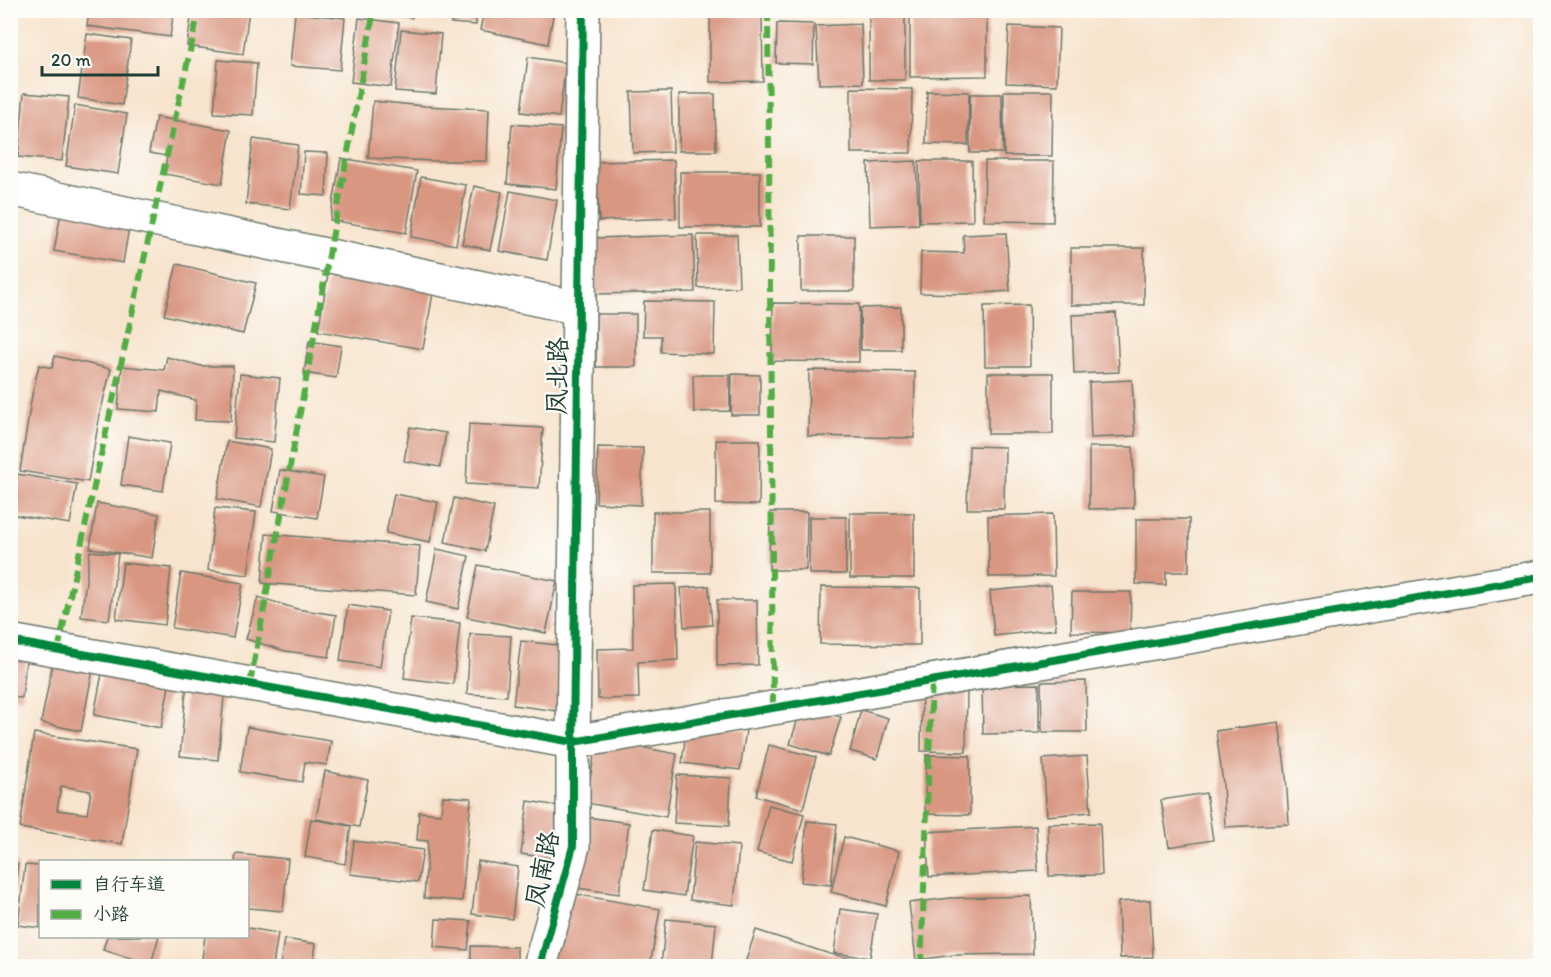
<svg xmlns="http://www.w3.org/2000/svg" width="1551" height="977" viewBox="0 0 1551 977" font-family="Itim,'LXGW WenKai TC',sans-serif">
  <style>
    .building { fill: #d99782; fill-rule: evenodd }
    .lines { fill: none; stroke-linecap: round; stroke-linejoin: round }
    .minor-casing { stroke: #6b776a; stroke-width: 36 }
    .minor { stroke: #fff; stroke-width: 33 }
    .quiet { stroke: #52ad45; stroke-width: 6; stroke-dasharray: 12 6; stroke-linecap: butt }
    .cycleway-casing { stroke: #fdfcf7; stroke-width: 11 }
    .cycleway { stroke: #00873e; stroke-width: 8 }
    .labels { text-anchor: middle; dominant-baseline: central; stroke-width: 4.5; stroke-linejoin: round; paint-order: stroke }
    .street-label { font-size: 26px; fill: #1f3d34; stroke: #fdfcf7 }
  </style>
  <rect width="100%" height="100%" fill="#fdfcf7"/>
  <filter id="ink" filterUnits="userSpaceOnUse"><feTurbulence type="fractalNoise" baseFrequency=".0167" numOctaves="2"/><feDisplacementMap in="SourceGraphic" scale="12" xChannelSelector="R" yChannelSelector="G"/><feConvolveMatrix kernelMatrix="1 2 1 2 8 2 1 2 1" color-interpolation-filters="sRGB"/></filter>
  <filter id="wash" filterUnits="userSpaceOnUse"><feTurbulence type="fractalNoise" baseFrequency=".008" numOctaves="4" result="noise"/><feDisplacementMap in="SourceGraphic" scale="24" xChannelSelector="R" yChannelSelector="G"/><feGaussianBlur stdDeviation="1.35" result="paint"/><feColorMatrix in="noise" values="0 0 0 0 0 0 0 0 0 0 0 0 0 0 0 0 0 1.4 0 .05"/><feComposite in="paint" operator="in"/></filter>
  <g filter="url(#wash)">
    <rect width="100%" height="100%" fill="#f7e4ce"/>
    <g id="blocks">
      <!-- building -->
      <path class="building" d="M89,10H174L170,37L87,26Z
        M192,10H249L243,54L187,46Z
        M367,10H413L412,18L367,12Z
        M452,10H477L476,25L451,23Z
        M484,10H554L548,44L480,30Z
        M910,10H987V76L910,77Z
        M295,13L345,18L340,70L290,66Z
        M869,13H905V80H869Z
        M762,15L763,81L710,82V16Z
        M359,18L399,23L391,87L351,82Z
        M777,23L814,24L813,64L776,63Z
        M861,24L863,83L819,84L816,26Z
        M1009,26L1059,28L1057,85L1006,83Z
        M401,30L441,34L436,94L395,91Z
        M87,34L131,40L122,105L78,98Z
        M528,57L566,63L559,117L521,112Z
        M218,60L257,63L253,115L214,113Z
        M851,88L912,89L911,153H851Z
        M671,91L673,152L633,153L631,92Z
        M927,91L969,92L968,145L926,144Z
        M1004,91H1053L1052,156H1004Z
        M24,93L69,97L62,161L18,157Z
        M679,94H715L716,151H679Z
        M970,94H1002L1003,153H970Z
        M373,101L424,106L489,109L487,161H434L368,158Z
        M75,105L127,114L118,174L66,166Z
        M156,117L231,130L222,184L164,174L167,156L149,153Z
        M512,124L561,128L556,189L507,184Z
        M253,139L298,145L290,209L246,204Z
        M304,152L328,153L326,196L301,194Z
        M341,158L417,171L406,233L330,220Z
        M674,160L676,218L599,221L596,162Z
        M916,161L919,224L870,226L868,163Z
        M919,161H972L973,221L920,222Z
        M985,161H1054L1053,222L984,221Z
        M680,172H760V227H680Z
        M421,177L466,185L456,245L411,237Z
        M474,186L502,192L490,250L462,244Z
        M65,191L133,203L123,263L54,251Z
        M510,191L557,200L547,260L499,251Z
        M1006,233L1010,291L967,294L920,293L921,252L964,253L963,235Z
        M693,235L695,292L596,294L594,238Z
        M697,235H737L739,287L698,288Z
        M801,236H854V291H801Z
        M1071,248H1144V305H1071Z
        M331,258L436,277L423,349L318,331Z
        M177,264L256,283L243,334L164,315Z
        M644,301L715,302L714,354L661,352V336H643Z
        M773,303L859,304V362L772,361Z
        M1029,305L1030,366H985L984,306Z
        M901,307V350H861L860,308Z
        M1116,313L1119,372L1074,374L1072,315Z
        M596,314H636V367H596Z
        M309,341L341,346L336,378L304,373Z
        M55,356L111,369L100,414L88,482L20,471L32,395L39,365L52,368Z
        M167,357L201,366H233L231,421L195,420L196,400L161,391L159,412L118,409L122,366L164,370Z
        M809,370L915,372L914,438L808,436Z
        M988,373H1053V434H988Z
        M240,374L280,378L274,442L234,438Z
        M732,374L760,375V415H731Z
        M693,375H730V411L694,412Z
        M1132,380L1135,436L1091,438L1089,382Z
        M469,424L543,428L539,488L466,484Z
        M410,427L446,433L440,467L404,461Z
        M128,436L170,443L163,491L121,485Z
        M716,440H760L759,505L716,504Z
        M227,441L271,449L261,507L217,499Z
        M969,446L1005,447L1004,509H967Z
        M598,447L643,448L641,505L596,503Z
        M1089,447H1133L1134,508L1089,509Z
        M280,470L324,477L317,518L273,511Z
        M11,473L77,484L70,524L10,514Z
        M394,494L438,502L430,542L386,533Z
        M454,498L494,507L485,551L445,542Z
        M97,503L159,514L152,558L90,548Z
        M215,508L256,512L248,575L208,570Z
        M653,512H710V573H653Z
        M770,512H807L806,570H769Z
        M850,513H914V578H850Z
        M1053,514L1054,576L989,577L988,516Z
        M809,517H846V574H809Z
        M1136,519H1189V572H1166V585L1136,584Z
        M266,534L420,546L416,595L262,583Z
        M437,549L469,556L458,609L426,602Z
        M90,551L118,554L109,620L81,617Z
        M123,563L171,568L165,625L116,619Z
        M478,565L557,581L546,633L467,617Z
        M181,573L243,583L233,638L172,628Z
        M676,584L678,660L638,662L639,698L598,699L597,649L633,648L632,585Z
        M1051,585L1056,629L994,636L990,591Z
        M709,586L712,625L684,627L681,588Z
        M821,587L920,588V645L820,644Z
        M1072,592H1131L1130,633L1071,632Z
        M258,597L297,609L336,615L329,657L285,651L246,639Z
        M717,600H757L758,665L717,666Z
        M348,605L388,611L380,667L340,661Z
        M411,618L460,623L453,684L404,678Z
        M470,634L511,636L507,696L467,694Z
        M57,641L97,649L81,731L41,723Z
        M521,641L566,646L557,711L513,705Z
        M10,648L27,650L22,698L10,697Z
        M104,663L171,676L161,728L94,715Z
        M188,671L226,675L218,760L180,756Z
        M1086,681L1087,732H1042L1041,682Z
        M1039,684V733L983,734L982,685Z
        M922,686L967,687L966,752L921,751Z
        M802,706L841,717L829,756L790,744Z
        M861,710L888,718L877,759L850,751Z
        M1279,722L1286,775L1289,824L1225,827L1223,783L1216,731Z
        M687,723L746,730L740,770L682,763Z
        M247,727L331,741L327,765L305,762L302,782L240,772Z
        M34,733L137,749L122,844L20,828ZM61,786L91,791L87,814L57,810Z
        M597,739L677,754L666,817L586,803Z
        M769,745L816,757L803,809L756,796Z
        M926,755L970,756V815L925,814Z
        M1087,756L1091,812L1047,816L1043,759Z
        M325,771L368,780L359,827L316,819Z
        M677,775L731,778L729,826L674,823Z
        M1206,793L1213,840L1169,847L1161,800Z
        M443,796L471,798L462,901L424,898L428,841L417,840L419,812L441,814Z
        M528,801L565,807L557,859L521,854Z
        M769,805L804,814L792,861L757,852Z
        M587,817L629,823L619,894L577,888Z
        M311,819L351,826L345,864L305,857Z
        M807,821L837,824L831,885L801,882Z
        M1100,823L1102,875L1049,876L1048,824Z
        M1036,826L1038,871L929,877L926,832Z
        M653,830L693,836L684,896L644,890Z
        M844,837L899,851L886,906L831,892Z
        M354,841L423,850L418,882L350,874Z
        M695,842L739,846L734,905L690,900Z
        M236,854L288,859L283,911L248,908V862H235Z
        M478,861L518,867L512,919L472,914Z
        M10,863L18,864L12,909H10Z
        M25,865L40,866V928L18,925Z
        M557,891L660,909L650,966H568L544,962Z
        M1031,896L1033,954L954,955L916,960L909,903L951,898Z
        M1150,900L1153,957L1120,958L1118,902Z
        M840,909L877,914L870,958L834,953Z
        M436,919L471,921L468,950L434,947Z
        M666,919L716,924L712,966H661Z
        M248,928L278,933L273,966H201L205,936H248Z
        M756,930L830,954L850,958L848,966H744Z
        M107,936H159L151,964L103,950Z
        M284,939L316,944L313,966H280Z
        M471,946L517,947V966H471Z
        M1051,963L1052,966H1015V964Z"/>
    </g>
  </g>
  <g filter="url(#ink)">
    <use href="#blocks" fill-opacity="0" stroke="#6b776a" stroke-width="1.5"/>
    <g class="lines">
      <!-- minor casing -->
      <g class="minor-casing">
        <path id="minor" d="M10,189L579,308
          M10,641L573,742L1540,577
          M540,966L573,846V742L583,10"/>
      </g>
      <!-- minor -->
      <use href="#minor" class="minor"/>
      <!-- quiet -->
      <path class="quiet" d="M768,10L773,708
        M58,650L199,10
        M250,684L374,10
        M921,966L932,680"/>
      <!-- cycleway casing -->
      <g class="cycleway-casing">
        <path id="cycleway" d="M10,641L573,742L1540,577
          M540,966L573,846V742L583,10"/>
      </g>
      <!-- cycleway -->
      <use href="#cycleway" class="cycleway"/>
    </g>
  </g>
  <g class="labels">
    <!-- street labels -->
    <g class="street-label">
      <text transform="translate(557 376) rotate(-89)">凤北路</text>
      <text transform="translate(542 869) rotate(-78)">凤南路</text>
    </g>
  </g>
  <!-- margin -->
  <rect width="1551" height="977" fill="none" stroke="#fdfcf7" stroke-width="36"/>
  <!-- legend -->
  <rect x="39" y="860" width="210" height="78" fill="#fdfcf7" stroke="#a4b0a9" stroke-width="1.5"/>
  <rect x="51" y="880" width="30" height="9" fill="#00873e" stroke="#a4b0a9" stroke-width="1.5"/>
  <text x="93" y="890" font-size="18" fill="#1f3d34">自行车道</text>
  <rect x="51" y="910" width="30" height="9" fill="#52ad45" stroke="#a4b0a9" stroke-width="1.5"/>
  <text x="93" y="920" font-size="18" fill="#1f3d34">小路</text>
  <!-- scale -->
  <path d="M42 66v9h116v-9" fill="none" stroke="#1f3d34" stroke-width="3"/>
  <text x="51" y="66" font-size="18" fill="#1f3d34" stroke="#fdfcf7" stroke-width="4.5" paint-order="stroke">20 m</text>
</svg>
